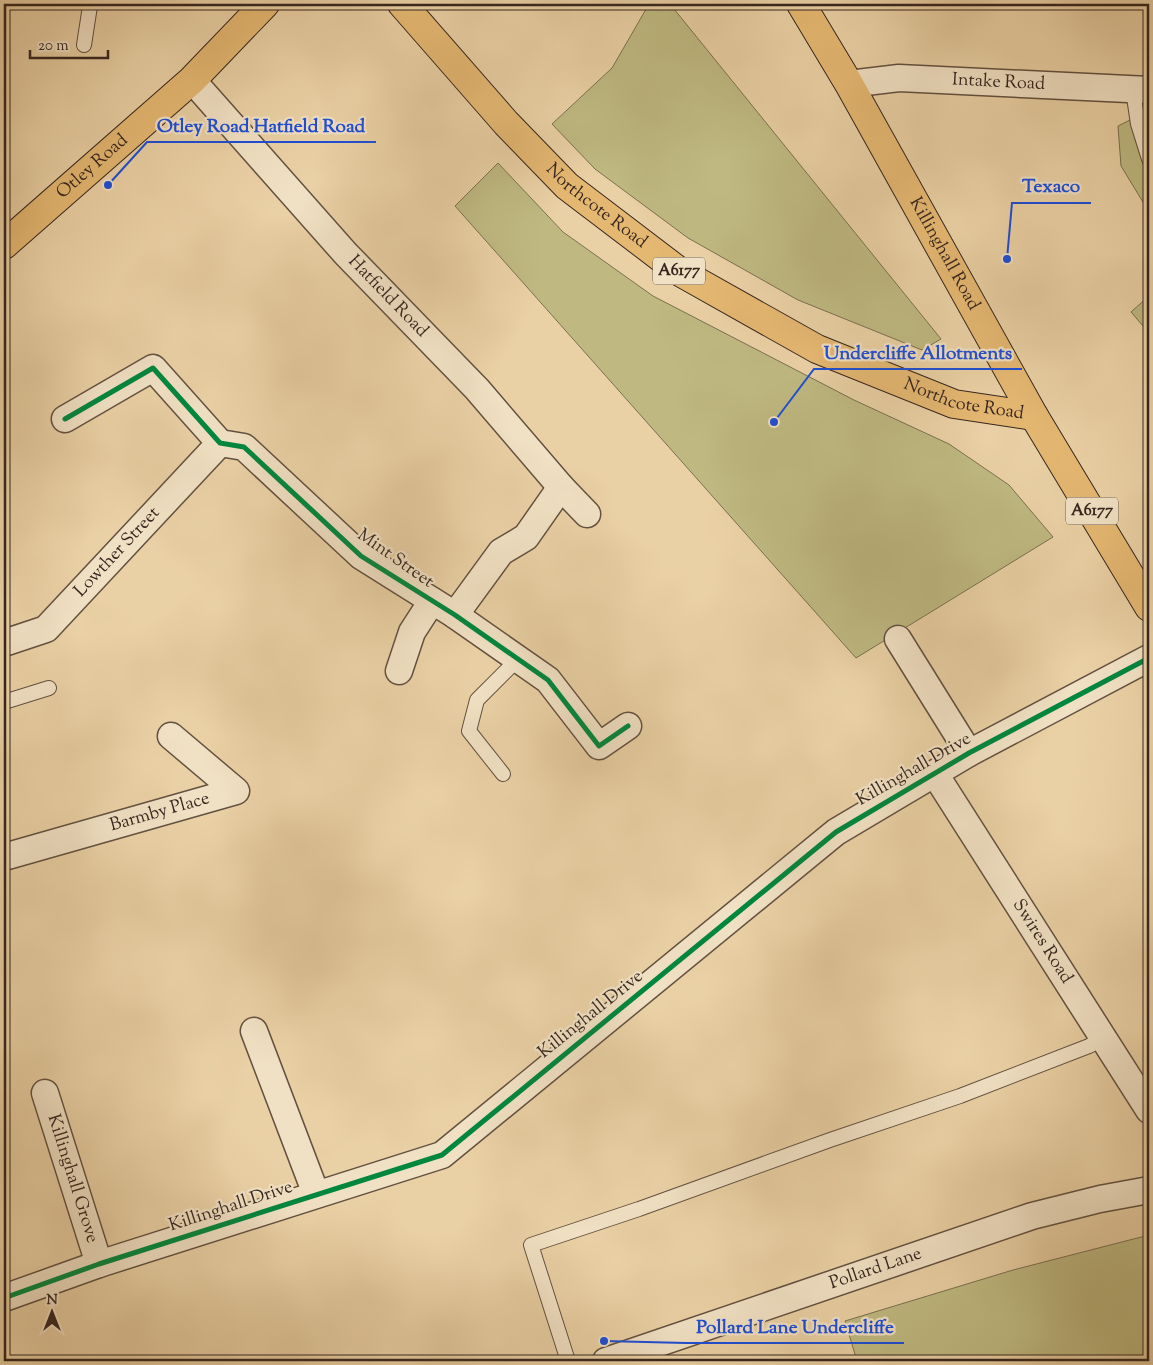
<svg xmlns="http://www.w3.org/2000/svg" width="1153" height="1365" viewBox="0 0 1153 1365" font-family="'Sorts Mill Goudy',serif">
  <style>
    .green { fill: #bfb981; stroke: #7a7050 }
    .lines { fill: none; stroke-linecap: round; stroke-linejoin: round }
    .service-casing { stroke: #635140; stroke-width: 16 }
    .minor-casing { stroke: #635140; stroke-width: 29 }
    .primary-casing { stroke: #36261f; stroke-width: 30 }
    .trunk-casing { stroke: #36261f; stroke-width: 30 }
    .service { stroke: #f1e1c4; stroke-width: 14 }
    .minor { stroke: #f1e1c4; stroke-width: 26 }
    .primary { stroke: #e5b872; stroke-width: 28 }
    .trunk { stroke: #e5b872; stroke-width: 28 }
    .cycleway-casing { stroke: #f1e1c4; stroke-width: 8 }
    .cycleway { stroke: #00873e; stroke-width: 5 }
    .labels { text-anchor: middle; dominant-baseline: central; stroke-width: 4.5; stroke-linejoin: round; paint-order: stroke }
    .shield { fill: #f1e1c4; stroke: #6e5e50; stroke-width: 1 }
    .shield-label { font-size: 16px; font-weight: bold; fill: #36261f }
    .street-label { font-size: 18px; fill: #36261f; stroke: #f1e1c4 }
    .leader { fill: none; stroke: #1d4ed8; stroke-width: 2 }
    .callout-dot { fill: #1d4ed8; stroke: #f1e1c4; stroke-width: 2 }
    .callout-label { font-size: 19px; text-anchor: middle; font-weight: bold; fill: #1d4ed8; stroke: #f1e1c4; stroke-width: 4.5; stroke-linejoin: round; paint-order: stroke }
  </style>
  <rect width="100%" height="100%" fill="#ead1a5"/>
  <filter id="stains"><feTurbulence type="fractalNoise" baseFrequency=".004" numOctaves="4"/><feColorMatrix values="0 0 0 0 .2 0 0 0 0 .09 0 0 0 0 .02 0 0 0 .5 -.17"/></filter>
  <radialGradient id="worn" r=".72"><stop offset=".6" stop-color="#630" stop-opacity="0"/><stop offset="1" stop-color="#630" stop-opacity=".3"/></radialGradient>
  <!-- green -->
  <path class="green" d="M649,4H670L941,339L922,350L798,300L688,238L595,169L552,124L612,68Z
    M1130,120H1149V212L1121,166L1118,126Z
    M498,163L563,232L653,296L854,400L949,444L1009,485L1053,537L856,658L455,206Z
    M1149,296V333L1131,312Z
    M1149,1235V1361H857L845,1321L1013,1270Z"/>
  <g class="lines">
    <!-- service casing -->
    <g class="service-casing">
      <path id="service" d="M84,45L90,6L92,4
        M1133,90L1138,124L1149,159
        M4,702L49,688
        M503,774L469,731L477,700L518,659
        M568,1361L531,1245L639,1209L830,1140L960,1096L1089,1046L1104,1038"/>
    </g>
    <!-- minor casing -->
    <g class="minor-casing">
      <g id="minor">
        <path id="s1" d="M192,80L346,254L477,389L561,487L587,514"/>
        <path id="s2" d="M849,84L899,78L1149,90"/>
        <path d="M65,419L153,368L220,443L244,447L361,556L455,615L548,680L599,746L628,726"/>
        <path d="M455,615L501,552L526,537L561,487"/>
        <path d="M898,639L969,753"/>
        <path id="s3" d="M4,643L46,629L220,443"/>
        <path d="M399,671L412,632L432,601"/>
        <path id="s4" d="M935,774L1149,1110"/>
        <path id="s5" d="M4,857L236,791L171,736"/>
        <path d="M254,1031L316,1194"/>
        <path id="s6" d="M45,1093L99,1264"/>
        <path d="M4,1298L99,1264L442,1155L836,832L969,753L1149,658"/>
        <path id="s7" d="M606,1361L1032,1216L1100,1199L1149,1190"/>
      </g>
    </g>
    <!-- primary casing -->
    <g class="primary-casing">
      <g id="primary">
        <path id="s8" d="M4,245L192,80L265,4"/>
      </g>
    </g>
    <!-- trunk casing -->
    <g class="trunk-casing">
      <g id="trunk">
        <path id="s9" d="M402,4L506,123L567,186L680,272L817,349L954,404L1034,416"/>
        <path id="s10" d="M801,4L849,84L1034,416L1149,607"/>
      </g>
    </g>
    <!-- service -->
    <use href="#service" class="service"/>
    <!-- minor -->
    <use href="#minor" class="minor"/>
    <!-- primary -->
    <use href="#primary" class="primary"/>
    <!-- trunk -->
    <use href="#trunk" class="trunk"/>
    <!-- cycleway casing -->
    <g class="cycleway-casing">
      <path id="cycleway" d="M65,419L153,368L220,443L244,447L361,556L455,615L548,680L599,746L628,726
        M4,1298L99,1264L442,1155L836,832L969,753L1149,658"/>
    </g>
    <!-- cycleway -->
    <use href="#cycleway" class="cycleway"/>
  </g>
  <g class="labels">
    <!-- shield labels -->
    <g class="shield">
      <rect x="653" y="257.5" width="52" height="27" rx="4"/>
      <rect x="1066" y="497.5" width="52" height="27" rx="4"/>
    </g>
    <g class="shield-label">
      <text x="679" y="271">A6177</text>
      <text x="1092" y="511">A6177</text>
    </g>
    <!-- street labels -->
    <g class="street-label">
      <text stroke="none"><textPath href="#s2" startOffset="150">Intake Road</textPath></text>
      <text stroke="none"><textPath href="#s8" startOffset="118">Otley Road</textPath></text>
      <text stroke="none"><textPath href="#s9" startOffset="281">Northcote Road</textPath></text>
      <text stroke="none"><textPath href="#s10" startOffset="288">Killinghall Road</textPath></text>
      <text stroke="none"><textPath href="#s1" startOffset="292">Hatfield Road</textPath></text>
      <text stroke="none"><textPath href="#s9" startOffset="701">Northcote Road</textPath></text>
      <text stroke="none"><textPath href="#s3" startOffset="149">Lowther Street</textPath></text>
      <text transform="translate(395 559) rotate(35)">Mint Street</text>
      <text transform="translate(914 770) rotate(-30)">Killinghall Drive</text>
      <text stroke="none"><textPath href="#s5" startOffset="162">Barmby Place</textPath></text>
      <text stroke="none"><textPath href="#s4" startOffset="199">Swires Road</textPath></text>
      <text transform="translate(591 1015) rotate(-39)">Killinghall Drive</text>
      <text stroke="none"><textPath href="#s6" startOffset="90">Killinghall Grove</textPath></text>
      <text transform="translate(231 1207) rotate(-18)">Killinghall Drive</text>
      <text stroke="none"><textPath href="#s7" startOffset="285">Pollard Lane</textPath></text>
    </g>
  </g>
  <!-- callouts -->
  <path class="leader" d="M108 185L147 142H376M1007 259L1012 203H1091M774 422L814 369H1022M604 1341L686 1343H904"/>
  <g class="callout-dot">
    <circle cx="108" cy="185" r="5"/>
    <circle cx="1007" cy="259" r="5"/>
    <circle cx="774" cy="422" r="5"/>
    <circle cx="604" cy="1341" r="5"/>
  </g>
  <g class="callout-label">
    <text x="261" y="132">Otley Road Hatfield Road</text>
    <text x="1051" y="192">Texaco</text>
    <text x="918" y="359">Undercliffe Allotments</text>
    <text x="795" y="1333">Pollard Lane Undercliffe</text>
  </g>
  <!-- margin -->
  <rect width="1153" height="1365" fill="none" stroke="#ead1a5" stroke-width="20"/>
  <rect x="5" y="5" width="1143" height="1355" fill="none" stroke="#36261f" stroke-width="2.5"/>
  <rect x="10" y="10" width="1133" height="1345" fill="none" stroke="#36261f"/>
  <!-- north arrow -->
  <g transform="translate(52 1312)" stroke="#f1e1c4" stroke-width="4" paint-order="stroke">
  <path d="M0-4L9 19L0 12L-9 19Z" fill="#36261f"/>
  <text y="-8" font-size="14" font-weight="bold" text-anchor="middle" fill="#36261f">N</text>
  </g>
  <!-- scale -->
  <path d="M30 50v8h78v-8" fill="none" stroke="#36261f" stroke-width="2.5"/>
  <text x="38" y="50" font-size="15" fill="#36261f" stroke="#f1e1c4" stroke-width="4" paint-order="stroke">20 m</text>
  <rect width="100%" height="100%" filter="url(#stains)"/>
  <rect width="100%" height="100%" fill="url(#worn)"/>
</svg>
